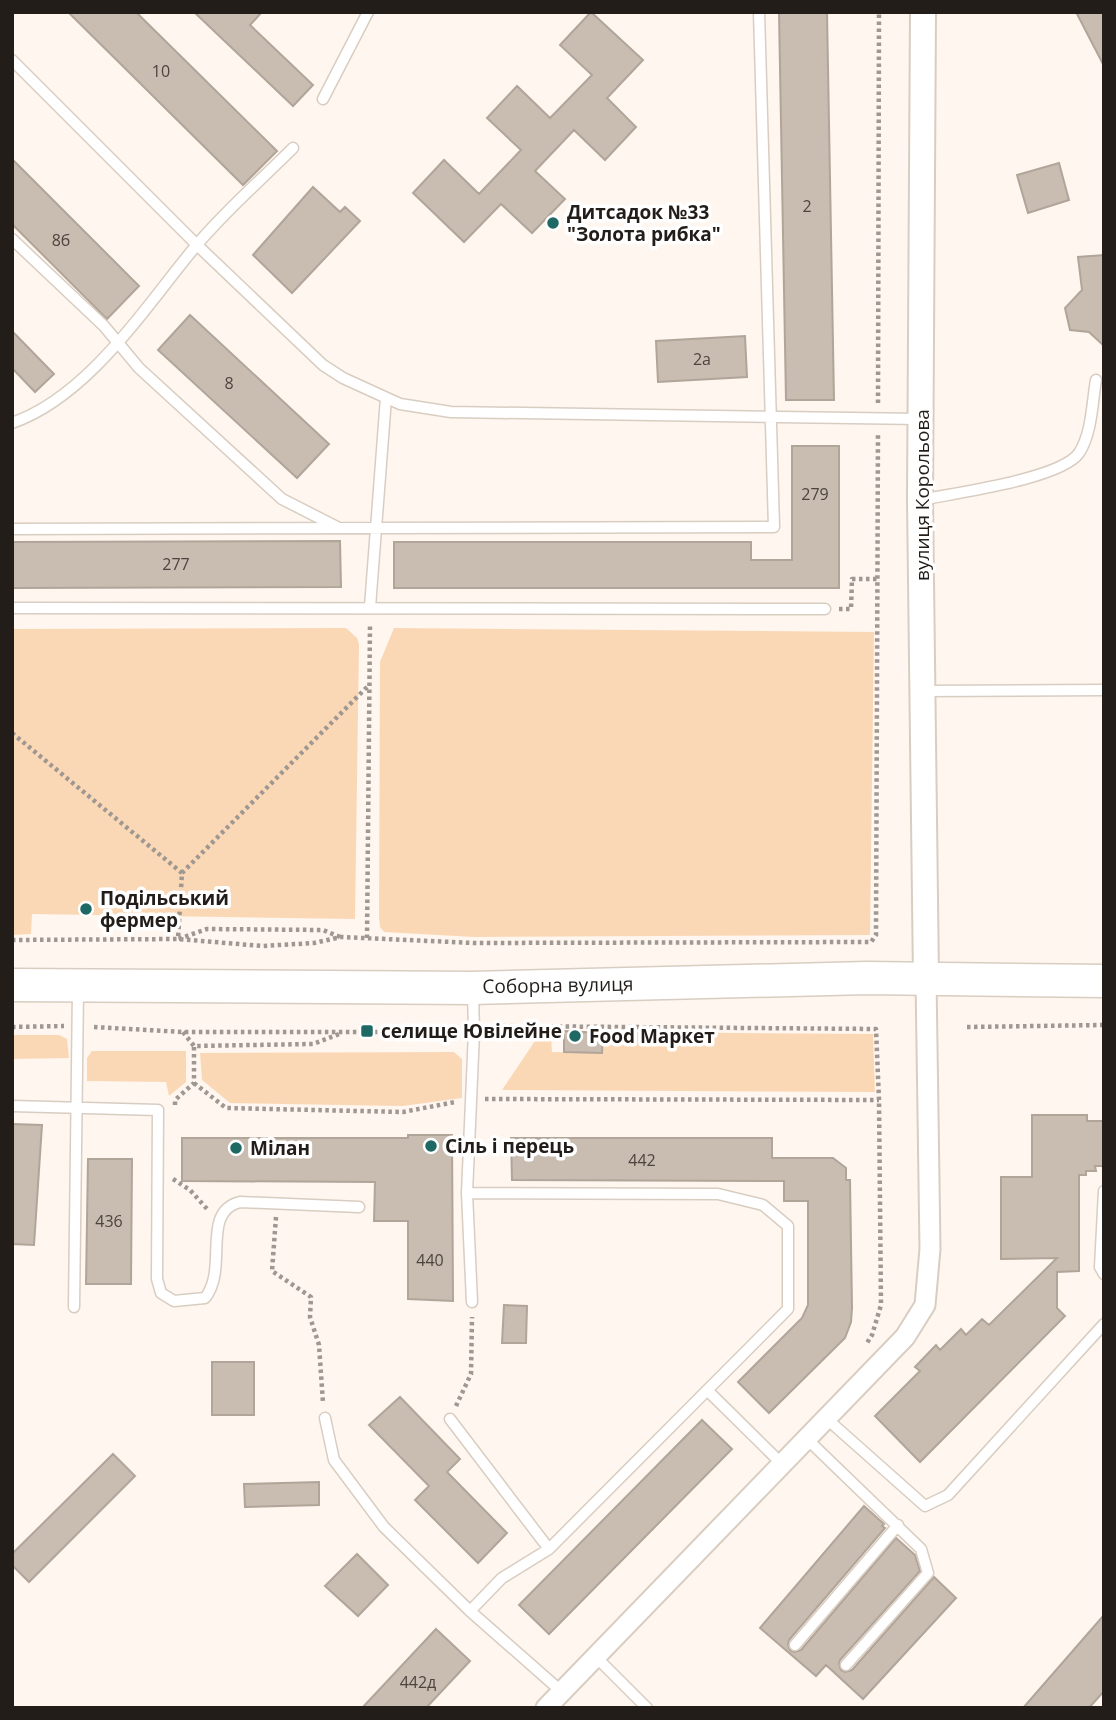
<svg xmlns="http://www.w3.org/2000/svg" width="1116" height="1720" viewBox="0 0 1116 1720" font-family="'Open Sans',sans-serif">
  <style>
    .green { fill: #fbd8b5 }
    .building { fill: #c9bcb0; stroke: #b1a599; stroke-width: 2 }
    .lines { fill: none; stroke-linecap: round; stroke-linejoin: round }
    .service-casing { stroke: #d9cdc1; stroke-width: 13 }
    .minor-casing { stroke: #d9cdc1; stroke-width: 23 }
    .tertiary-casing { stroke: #d9cdc1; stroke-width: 28 }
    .primary-casing { stroke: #d9cdc1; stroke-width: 35 }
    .path { stroke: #9e9792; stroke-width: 4.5; stroke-dasharray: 3.5 3.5; stroke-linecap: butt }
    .service { stroke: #fff; stroke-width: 10 }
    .minor { stroke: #fff; stroke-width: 19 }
    .tertiary { stroke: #fff; stroke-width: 24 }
    .primary { stroke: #fff; stroke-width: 32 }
    .poi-dot { fill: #1e6964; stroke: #fff; stroke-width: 2.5 }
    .labels { text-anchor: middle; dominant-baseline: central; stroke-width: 7; stroke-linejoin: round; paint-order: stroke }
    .number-label { font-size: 16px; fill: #4c453f }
    .poi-label { font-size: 19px; font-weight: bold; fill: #221d19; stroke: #fff; text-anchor: start }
    .street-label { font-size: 19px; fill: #221d19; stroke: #fff }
  </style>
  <rect width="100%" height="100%" fill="#fef6ef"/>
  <!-- green -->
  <path class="green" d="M346,628L357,638L359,644L355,919L32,914L31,934L12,935V629Z
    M394,628L874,632L870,935L474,937L384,932L380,927L379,917L380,662Z
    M615,1032L873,1034L875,1092L502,1090L537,1038L551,1036L552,1052L602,1053L603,1036L614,1037Z
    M12,1035H59L67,1039L69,1058L12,1059Z
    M92,1051H186V1082L169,1096L166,1082L87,1081V1058Z
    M454,1052L462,1059V1098L403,1106L230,1103L202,1080L200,1053Z"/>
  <!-- building -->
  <path class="building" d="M68,12H136L277,151L243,185Z
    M194,12H262L250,25L313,85L293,106Z
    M591,12L643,60L607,98L636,127L605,160L574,130L535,171L565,199L532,233L501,204L464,242L413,193L444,160L479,194L521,150L487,118L517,86L550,118L592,75L560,45Z
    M779,12H827L834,400H786Z
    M1076,12H1104V66Z
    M12,159L139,286L107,319L12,224Z
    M1059,163L1069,200L1028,213L1017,175Z
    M313,187L340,212L345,207L360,221L292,293L253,255Z
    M1104,255V346L1089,332L1070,330L1065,308L1082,290L1078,257Z
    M190,315L329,444L297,478L158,350Z
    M12,331L54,374L35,392L12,368Z
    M745,336L747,377L658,382L656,341Z
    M792,446H839V588H394V542H751V560H792Z
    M340,541L341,587L12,588V542Z
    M564,1031L603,1033L602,1053L564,1052Z
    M1032,1115H1087V1121H1104V1166H1095L1096,1171H1086V1175H1079V1271L1057,1272V1308L1065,1316L920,1462L875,1416L920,1371L915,1367L936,1345L940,1350L961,1329L966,1335L982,1319L989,1325L1057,1258L1001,1259V1177H1032Z
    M12,1124L42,1125L34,1245L12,1244Z
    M408,1135H452L453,1301L408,1299V1221H374L375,1182L182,1181V1138H408Z
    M511,1138H772V1158H833L846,1168V1180H850L852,1308L851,1322L845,1338L769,1413L738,1382L802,1318L808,1305V1201H784V1181L512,1180Z
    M88,1159H132L131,1284H86Z
    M504,1305L527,1306L526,1343H502Z
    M212,1362H254V1415H212Z
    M400,1397L460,1459L447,1472L507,1533L478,1563L415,1500L429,1486L369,1425Z
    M702,1420L732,1449L549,1634L519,1605Z
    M113,1454L135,1476L29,1582L12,1565V1554Z
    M319,1482V1505L245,1507L244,1484Z
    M864,1506L884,1524L882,1526L885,1528L789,1640L788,1644L790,1650L794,1652L801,1650L896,1538L915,1555L920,1571L840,1660L839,1664L841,1670L845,1672L852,1670L934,1577L956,1598L863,1699L826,1665L816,1676L760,1628Z
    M357,1554L388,1585L358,1616L325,1586Z
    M1104,1615V1691L1089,1708H1023Z
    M436,1629L470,1661L426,1708H362Z"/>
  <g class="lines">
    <!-- service casing -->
    <g class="service-casing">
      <path id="service" d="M12,60L197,245L323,365L343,378L400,404L451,412L921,419
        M323,99L368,12
        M12,239L104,326L139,368L282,499L337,527
        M12,423C89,396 145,307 195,247C224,212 260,181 293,148
        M921,500C954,493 1061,479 1079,453C1092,433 1092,403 1096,380
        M12,529L774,527L759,12
        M370,607L386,398
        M12,608L825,609
        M924,691L1104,690
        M12,1106L158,1110L157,1279L161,1293L174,1301L205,1298C229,1268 200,1212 240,1202L359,1207
        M1104,1191L1100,1267L1104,1274
        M467,1193L718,1194L763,1205L788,1226V1309L549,1549L502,1578L470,1611
        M472,1302L467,1193L474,1032L473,992
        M74,1307L78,990
        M707,1390L782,1464
        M325,1418L334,1460L384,1527L470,1611L562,1692
        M450,1419L549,1549
        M827,1419L925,1506L948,1495L1104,1324
        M807,1439L921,1549L928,1573L846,1665
        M795,1645L898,1525
        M596,1657L647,1708"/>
    </g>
    <!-- minor casing -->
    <g class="minor-casing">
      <path id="minor" d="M546,1708L905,1337L925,1305L930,1249L926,978"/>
    </g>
    <!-- tertiary casing -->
    <g class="tertiary-casing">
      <path id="tertiary" d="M923,12L920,500L926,978"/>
    </g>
    <!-- primary casing -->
    <g class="primary-casing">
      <path id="primary" d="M12,985L472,988L867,978L1104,981"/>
    </g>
    <!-- path -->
    <path class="path" d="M878,403L879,12
      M839,609H851L852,579H878
      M12,733L182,873
      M340,937L323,930L207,929L178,939L182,873L370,684
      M367,938L370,625
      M12,940L178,939L262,946L314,943L341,937L474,943L871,942L876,935L878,433
      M12,1027L64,1026
      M94,1027L183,1032H459
      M967,1027L1104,1025
      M489,1029L501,1026L876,1029L879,1100L881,1305L872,1335L867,1343
      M183,1032L194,1046L313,1044L342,1033
      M194,1083L226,1108L403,1112L455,1102
      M485,1099L879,1100
      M175,1105V1100L194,1083V1046
      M173,1179L190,1190L208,1210
      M276,1217L272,1271L311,1297L310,1317L319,1345L323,1403
      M456,1406L471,1374L472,1317"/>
    <!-- service -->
    <use href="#service" class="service"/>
    <!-- minor -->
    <use href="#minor" class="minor"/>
    <!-- tertiary -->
    <use href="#tertiary" class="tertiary"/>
    <!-- primary -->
    <use href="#primary" class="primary"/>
  </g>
  <!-- markers -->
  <g class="poi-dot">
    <circle cx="553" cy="223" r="7"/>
    <circle cx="86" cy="909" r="7"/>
    <rect x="360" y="1024" width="14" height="14" rx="3.5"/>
    <circle cx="575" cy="1036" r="7"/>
    <circle cx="431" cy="1146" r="7"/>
    <circle cx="236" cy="1148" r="7"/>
  </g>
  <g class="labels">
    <!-- number labels -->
    <g class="number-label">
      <text x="161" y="71">10</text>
      <text x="807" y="206">2</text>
      <text x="61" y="240">8б</text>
      <text x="702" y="359">2а</text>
      <text x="229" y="383">8</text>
      <text x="815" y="494">279</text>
      <text x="176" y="564">277</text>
      <text x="642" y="1160">442</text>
      <text x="109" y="1221">436</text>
      <text x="430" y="1260">440</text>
      <text x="418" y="1682">442д</text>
    </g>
    <!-- poi labels -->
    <g class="poi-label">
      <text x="567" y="212">Дитсадок №33<tspan x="567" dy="22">"Золота рибка"</tspan></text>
      <text x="100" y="898">Подільський<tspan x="100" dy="22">фермер</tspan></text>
      <text x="381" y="1031">селище Ювілейне</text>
      <text x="589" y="1036">Food Маркет</text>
      <text x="445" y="1146">Сіль і перець</text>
      <text x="250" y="1148">Мілан</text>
    </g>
    <!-- street labels -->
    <g class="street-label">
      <text transform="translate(922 495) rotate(-90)">вулиця Корольова</text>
      <text transform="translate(558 985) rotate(-1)">Соборна вулиця</text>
    </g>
  </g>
  <!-- border -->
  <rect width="1116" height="1720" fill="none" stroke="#221d19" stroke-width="28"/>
</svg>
